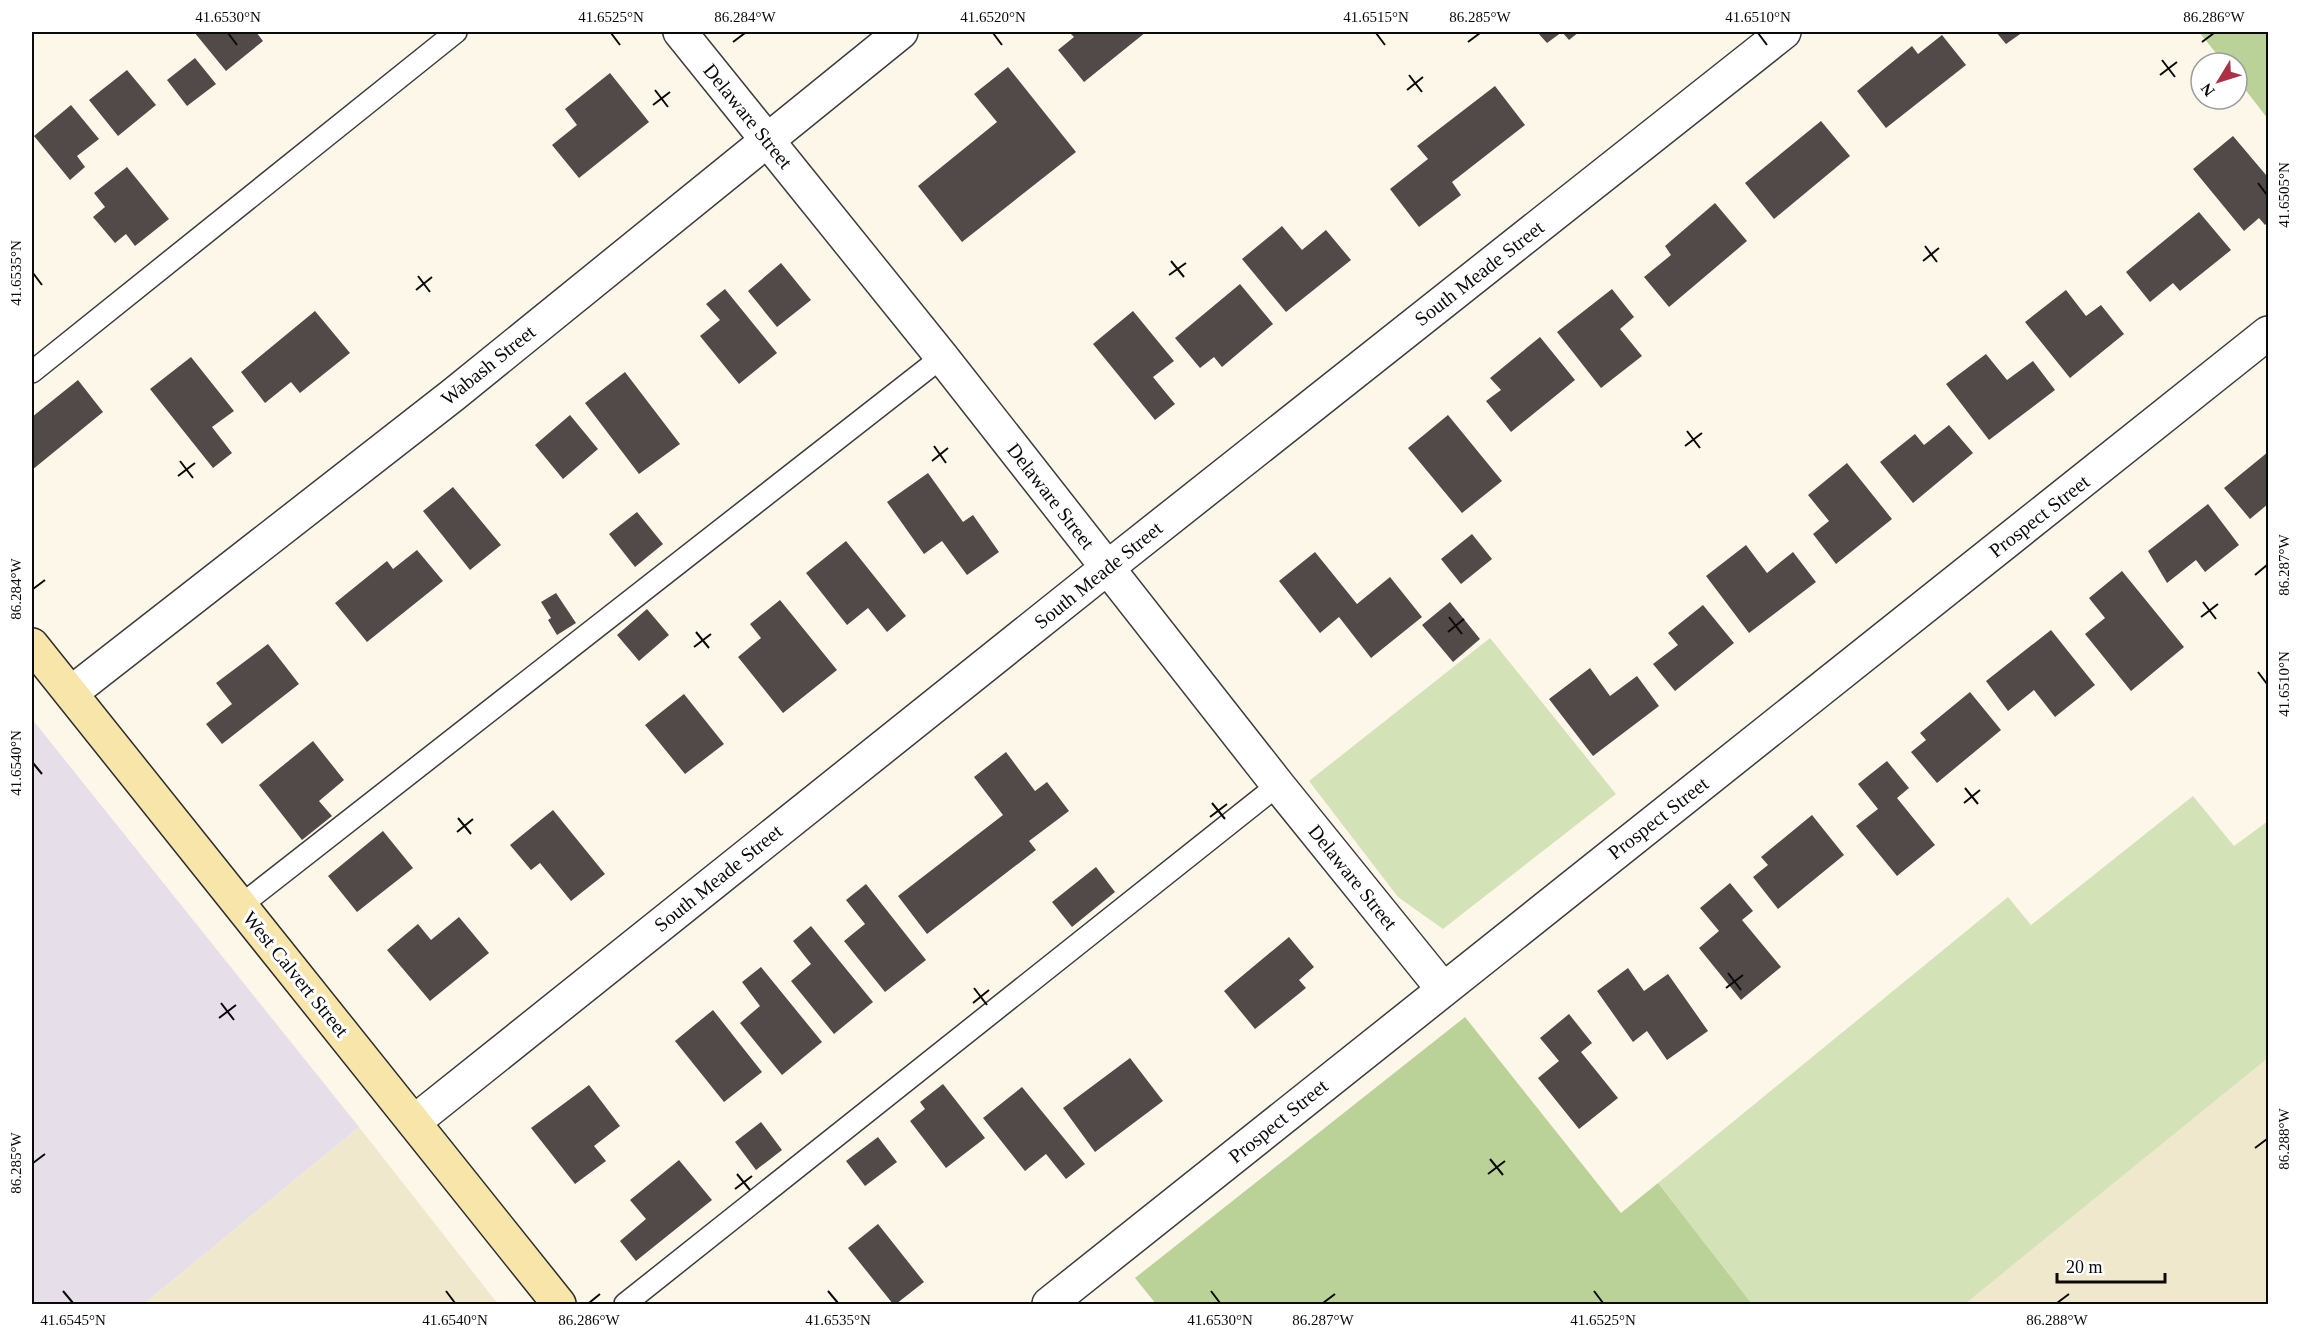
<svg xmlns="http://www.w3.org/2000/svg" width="2300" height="1336" viewBox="0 0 2300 1336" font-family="Georgia,serif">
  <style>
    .industrial { fill: #e6dfe9 }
    .farmland { fill: #f0e8cd }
    .green { fill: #d4e3b7 }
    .forest { fill: #bad298 }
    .building { fill: #524a48 }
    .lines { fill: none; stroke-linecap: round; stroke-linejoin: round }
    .lane-casing { stroke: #3d3d3d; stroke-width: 24 }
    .street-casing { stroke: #3d3d3d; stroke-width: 36 }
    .secondary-casing { stroke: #2c2c2c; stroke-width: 36 }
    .lane { stroke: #fff; stroke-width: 21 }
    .street { stroke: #fff; stroke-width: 33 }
    .secondary { stroke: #f7e5aa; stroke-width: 33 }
    .ticks { fill: none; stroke: #0a0a0a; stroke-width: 2 }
    .labels { text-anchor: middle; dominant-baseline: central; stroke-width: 6; stroke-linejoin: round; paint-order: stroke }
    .street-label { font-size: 20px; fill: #0a0a0a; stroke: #fff }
    .neatline { fill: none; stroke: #0a0a0a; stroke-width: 2 }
    .ticks-label { font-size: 15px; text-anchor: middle; fill: #0a0a0a }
  </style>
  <rect width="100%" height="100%" fill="#fdf7e9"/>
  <!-- industrial -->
  <path class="industrial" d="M32,719L359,1127L144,1304H32Z"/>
  <!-- farmland -->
  <path class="farmland" d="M2268,1058V1304H1965Z
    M359,1127L498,1304H144Z"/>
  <!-- green -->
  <path class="green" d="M1490,638L1616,794L1443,929L1398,897L1309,781Z
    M2193,796L2234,846L2268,821V1058L1965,1304H1752L1658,1183L2008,897L2031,925Z"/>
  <!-- forest -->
  <path class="forest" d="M2199,32H2268V119L2237,79V63H2224Z
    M1465,1017L1621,1213L1658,1183L1752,1304H1156L1135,1278Z"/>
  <!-- building -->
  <path class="building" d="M194,32H256L263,41L226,71Z
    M1069,32H1146L1084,82L1058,50L1074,37Z
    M1537,32H1562L1547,43Z
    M1562,32H1579L1569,40Z
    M1996,32H2023L2006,44Z
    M1942,35L1966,65L1886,128L1857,91L1912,46L1918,54Z
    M195,58L216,84L187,106L167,80Z
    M1008,67L1076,152L962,242L918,186L997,122L974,94Z
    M127,70L156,105L118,136L89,100Z
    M610,73L649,122L579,178L552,145L577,125L565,109Z
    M1495,86L1525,125L1452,182L1461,195L1419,227L1390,189L1428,159L1417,146Z
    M71,105L99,139L77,156L85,167L70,180L34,136Z
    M1821,121L1850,156L1774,219L1745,183Z
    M2233,136L2266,175L2268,173V222L2265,225L2259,218L2244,231L2193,169Z
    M127,167L169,219L135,246L126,234L115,243L93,217L105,207L94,193Z
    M1715,203L1747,241L1669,307L1644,277L1671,255L1665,246Z
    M2199,212L2231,250L2180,291L2173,283L2150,302L2126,272Z
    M1282,226L1302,250L1326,230L1351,260L1286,312L1242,259Z
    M781,263L811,300L777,327L748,291Z
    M1240,284L1273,324L1222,367L1214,357L1200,368L1175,338Z
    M725,289L777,353L739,384L700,336L720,320L706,304Z
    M1612,289L1634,317L1620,329L1642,356L1601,388L1557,332Z
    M2066,290L2086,316L2101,305L2124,334L2070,378L2025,322Z
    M315,311L350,353L300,393L291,382L265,403L241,372Z
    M1133,311L1174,361L1153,377L1175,404L1155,420L1093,344Z
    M1540,337L1575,380L1511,432L1486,401L1501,390L1490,378Z
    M1986,354L2007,380L2033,361L2055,390L1989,440L1946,384Z
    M191,357L234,411L212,427L232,453L213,468L150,389Z
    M625,372L680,444L639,474L585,403Z
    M78,380L103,412L32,470V417Z
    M570,415L598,449L563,479L535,445Z
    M1448,415L1502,481L1462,513L1408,448Z
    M1949,425L1973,453L1913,503L1880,462L1915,434L1924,445Z
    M2268,452V504L2250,519L2224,488Z
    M1847,463L1892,519L1836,564L1813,534L1829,521L1808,495Z
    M928,473L963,522L973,515L999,552L967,575L942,541L924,554L887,502Z
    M453,487L501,545L470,570L423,511Z
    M2208,504L2239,545L2205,572L2196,560L2167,583L2148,551Z
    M637,512L663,544L635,567L609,534Z
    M1472,534L1492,559L1461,584L1441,559Z
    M846,541L906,616L887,632L868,608L847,625L806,573Z
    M1746,545L1767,573L1793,552L1816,582L1749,633L1706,576Z
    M417,550L443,581L367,642L335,603L387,561L393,569Z
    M1315,552L1357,604L1390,577L1422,617L1371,658L1339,617L1320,633L1279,581Z
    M2122,571L2184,647L2131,691L2085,634L2105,618L2089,598Z
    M556,593L576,623L557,635L548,620L551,618L541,602Z
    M780,600L837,670L783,713L738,657L761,638L750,624Z
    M1450,602L1480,639L1453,662L1422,625Z
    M1703,605L1734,643L1675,691L1653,664L1678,645L1668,633Z
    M647,609L669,635L639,661L617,635Z
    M2051,630L2095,685L2055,717L2034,690L2008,711L1986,681Z
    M268,644L299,684L222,744L206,724L232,704L216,683Z
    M1590,668L1610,696L1637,676L1659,706L1593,756L1549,699Z
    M1970,692L2001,730L1937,783L1911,752L1926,740L1920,733Z
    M684,694L724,744L685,774L645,725Z
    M313,741L344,780L319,801L332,816L302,840L259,785Z
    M1006,752L1035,791L1047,782L1069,811L1029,841L1036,850L927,934L898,896L1003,815L974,777Z
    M1887,761L1909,788L1897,798L1935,845L1897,876L1856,826L1878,809L1858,784Z
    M553,810L605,874L571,901L540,863L531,870L510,845Z
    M1812,815L1844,855L1778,909L1753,877L1768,865L1761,857Z
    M383,831L413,868L357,912L328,876Z
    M1096,867L1115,892L1072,927L1052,902Z
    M1730,883L1753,911L1742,920L1781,967L1741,1000L1699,948L1719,931L1700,908Z
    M866,884L926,960L885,992L844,941L865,924L846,900Z
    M459,917L489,953L430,1001L387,950L418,924L431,940Z
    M811,926L873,1002L834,1034L791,981L811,964L793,941Z
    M1289,937L1314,967L1299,980L1306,988L1255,1029L1224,991Z
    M761,967L822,1042L782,1075L740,1023L760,1006L742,982Z
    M1628,968L1644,991L1668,974L1708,1031L1667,1060L1647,1031L1633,1042L1597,991Z
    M713,1010L762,1072L724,1102L675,1041Z
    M1569,1014L1592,1043L1581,1052L1618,1098L1579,1129L1538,1078L1559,1061L1540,1038Z
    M1130,1058L1163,1101L1095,1152L1063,1108Z
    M943,1084L985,1138L946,1168L910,1121L925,1109L920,1102Z
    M589,1085L620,1126L594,1146L606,1161L575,1184L531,1128Z
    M1022,1087L1085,1164L1066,1179L1046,1154L1025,1171L983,1118Z
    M761,1122L782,1150L756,1170L735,1142Z
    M878,1137L897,1162L865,1186L846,1161Z
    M679,1160L712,1200L636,1261L620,1241L646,1219L630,1200Z
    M878,1224L924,1282L896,1304H893L848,1248Z"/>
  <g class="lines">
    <!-- lane casing -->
    <g class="lane-casing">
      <path id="lane" d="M32,372L456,32
        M240,906L942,357
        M625,1304L1278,785"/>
    </g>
    <!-- street casing -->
    <g class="street-casing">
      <path id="street" d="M680,32L942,357L1278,785L1443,989
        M71,693L453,395L901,32
        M414,1122L1107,568L1784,32
        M1049,1304L2268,333"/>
    </g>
    <!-- secondary casing -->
    <g class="secondary-casing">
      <path id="secondary" d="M32,645L559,1304"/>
    </g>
    <!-- lane -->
    <use href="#lane" class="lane"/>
    <!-- street -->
    <use href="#street" class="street"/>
    <!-- secondary -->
    <use href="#secondary" class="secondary"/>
  </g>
  <!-- ticks -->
  <path class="ticks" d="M228,33L237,45M611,33L620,45M993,33L1002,45M1376,33L1385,45M1758,33L1767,45M733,42L745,33M1468,42L1480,33M2202,42L2214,33M2162,60L2175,77M1409,75L1422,92M2160,75L2177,62M655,90L668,107M1407,90L1423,77M653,105L670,92M2258,183L2267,195M1925,246L1937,262M1171,261L1184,277M1923,261L1939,248M33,273L42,285M1169,275L1186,263M418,276L430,292M416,290L432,277M1687,431L1700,448M934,446L946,463M1685,446L1702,433M180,461L193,478M932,461L948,448M178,476L195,463M2255,575L2267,565M33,589L45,580M2203,602L2216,619M1449,617L1462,634M2201,617L2218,604M696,632L709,648M1448,632L1464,619M694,647L711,634M2258,672L2267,684M33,763L42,774M1965,788L1978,804M1212,803L1225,819M1964,803L1980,790M1210,817L1227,804M458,818L471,834M457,832L473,819M1728,973L1741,990M974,988L987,1005M1726,988L1743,975M221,1003L234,1020M973,1003L989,990M219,1018L236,1005M2255,1148L2267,1139M1490,1159L1503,1175M33,1163L45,1154M737,1174L750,1190M1488,1174L1505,1161M735,1189L752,1176M63,1291L73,1303M446,1291L455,1303M828,1291L838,1303M1211,1291L1220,1303M1594,1291L1603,1303M589,1303L600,1294M1323,1303L1335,1294M2057,1303L2069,1294"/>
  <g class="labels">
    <!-- street labels -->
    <g class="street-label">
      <text transform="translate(748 116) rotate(51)">Delaware Street</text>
      <text transform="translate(1479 273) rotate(-38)">South Meade Street</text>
      <text transform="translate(488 365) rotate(-39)">Wabash Street</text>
      <text transform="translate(1051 496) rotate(52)">Delaware Street</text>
      <text transform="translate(2039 516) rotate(-38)">Prospect Street</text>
      <text transform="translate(1098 575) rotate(-39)">South Meade Street</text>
      <text transform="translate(1658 818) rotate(-38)">Prospect Street</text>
      <text transform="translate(1353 877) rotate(51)">Delaware Street</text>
      <text transform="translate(718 878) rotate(-39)">South Meade Street</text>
      <text transform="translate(296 974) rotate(51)">West Calvert Street</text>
      <text transform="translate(1278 1121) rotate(-39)">Prospect Street</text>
    </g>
  </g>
  <!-- border -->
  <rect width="2300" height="1336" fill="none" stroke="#ffffff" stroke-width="66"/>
  <!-- north arrow -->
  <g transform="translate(2219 81) rotate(232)"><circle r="28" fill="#ffffff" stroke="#9d9d9d" stroke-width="1.5"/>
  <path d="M0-4.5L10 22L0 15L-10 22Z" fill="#ac3147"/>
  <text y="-9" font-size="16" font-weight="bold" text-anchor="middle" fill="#0a0a0a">N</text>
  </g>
  <!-- scale -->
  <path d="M2057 1273v9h108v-9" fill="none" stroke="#0a0a0a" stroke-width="3"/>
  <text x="2066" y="1273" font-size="18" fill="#0a0a0a" stroke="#ffffff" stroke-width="4.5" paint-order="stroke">20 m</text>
  <rect x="33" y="33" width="2234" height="1270" class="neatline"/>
  <g class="ticks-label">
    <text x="228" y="22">41.6530°N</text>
    <text x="611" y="22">41.6525°N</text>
    <text x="745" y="22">86.284°W</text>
    <text x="993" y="22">41.6520°N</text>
    <text x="1376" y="22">41.6515°N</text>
    <text x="1480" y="22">86.285°W</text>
    <text x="1758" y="22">41.6510°N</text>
    <text x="2214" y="22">86.286°W</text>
    <text transform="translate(2284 195) rotate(-90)" y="5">41.6505°N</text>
    <text transform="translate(16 273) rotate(-90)" y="5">41.6535°N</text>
    <text transform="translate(2284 565) rotate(-90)" y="5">86.287°W</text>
    <text transform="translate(16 589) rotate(-90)" y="5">86.284°W</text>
    <text transform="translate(2284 684) rotate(-90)" y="5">41.6510°N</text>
    <text transform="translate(16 763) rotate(-90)" y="5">41.6540°N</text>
    <text transform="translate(2284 1139) rotate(-90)" y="5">86.288°W</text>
    <text transform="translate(16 1163) rotate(-90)" y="5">86.285°W</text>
    <text x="73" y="1325">41.6545°N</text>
    <text x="455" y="1325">41.6540°N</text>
    <text x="589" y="1325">86.286°W</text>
    <text x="838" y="1325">41.6535°N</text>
    <text x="1220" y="1325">41.6530°N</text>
    <text x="1323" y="1325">86.287°W</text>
    <text x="1603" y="1325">41.6525°N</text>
    <text x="2057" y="1325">86.288°W</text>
  </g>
</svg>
